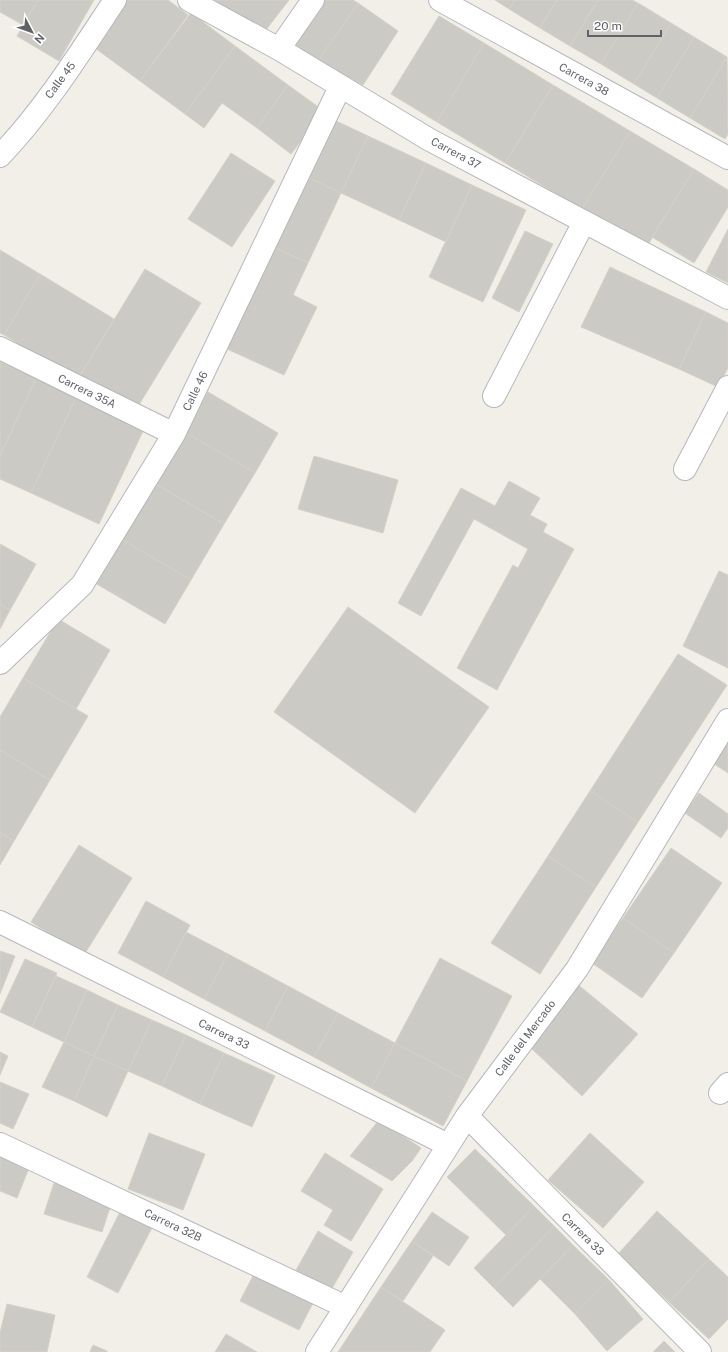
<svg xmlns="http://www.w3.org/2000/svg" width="728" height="1352" viewBox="0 0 728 1352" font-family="'Public Sans',sans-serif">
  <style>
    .building { fill: #cccac5; stroke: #d6d1c6 }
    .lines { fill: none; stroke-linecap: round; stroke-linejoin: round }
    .minor-casing { stroke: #b5b8bc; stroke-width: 24 }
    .minor { stroke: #fff; stroke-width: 22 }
    .labels { text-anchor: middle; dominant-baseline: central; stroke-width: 3; stroke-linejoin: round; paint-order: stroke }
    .street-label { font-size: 11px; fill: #5f6368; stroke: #fff }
  </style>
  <rect width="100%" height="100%" fill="#f1efe8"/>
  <!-- building -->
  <path class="building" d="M0,0H38L23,25L0,12Z
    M38,0H94L59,61L17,36Z
    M120,0H168L188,15L140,81L88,43Z
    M215,0H289L262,35Z
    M325,0H353L358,3L318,61L294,44Z
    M495,0H515L509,9Z
    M515,0H557L540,28L509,9Z
    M557,0H598L570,46L540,28Z
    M598,0H632L638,3L601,64L570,46Z
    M358,3L398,31L363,85L318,61Z
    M638,3L671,23L634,84L601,64Z
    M191,13L235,46L185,114L140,81Z
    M439,16L484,43L437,122L391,94Z
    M671,23L694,37L657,98L634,84Z
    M694,37L727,57L690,118L657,98Z
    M484,43L553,85L505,163L437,122Z
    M235,46L288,85L257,128L222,103L204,128L185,114Z
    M727,57L728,134L725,139L690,118Z
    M288,85L324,111L291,154L257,128Z
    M553,85L630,131L582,209L505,163Z
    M334,120L368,136L341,193L307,177Z
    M630,131L694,169L646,248L582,209Z
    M368,136L426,163L399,220L341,193Z
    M231,153L275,181L232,247L188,219Z
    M426,163L472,185L446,242L399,220Z
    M694,169L728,190V207L694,263L652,237Z
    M307,177L341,193L308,263L274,247Z
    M472,185L526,210L483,302L429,277Z
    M728,229V283L706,272Z
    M525,231L553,244L519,312L492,298Z
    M274,247L308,263L293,295L317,307L284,375L227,349Z
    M0,250L40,274L4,335L0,333Z
    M610,267L706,312L679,369L581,327Z
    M145,269L201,303L134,413L78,379Z
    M40,274L114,319L78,379L4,335Z
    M706,312L728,323V368L718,387L679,369Z
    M0,362L36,378L0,456Z
    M36,378L76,397L31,493L0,479V456Z
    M208,392L278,433L255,473L185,432Z
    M76,397L144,429L99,524L31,493Z
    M185,432L255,473L224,524L154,483Z
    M314,456L398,480L383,533L298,509Z
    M509,481L540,498L530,515L547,524L543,532L574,549L497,690L457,668L513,565L518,568L528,549L474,519L421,616L398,603L461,488L495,506Z
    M154,483L224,524L191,580L121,539Z
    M121,539L191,580L165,624L95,583Z
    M0,544L36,564L10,610L0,604Z
    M719,571L728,575V668L683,646Z
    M0,604L10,610L0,629Z
    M348,607L489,707L415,813L274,712Z
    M58,619L110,650L76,709L23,678Z
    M678,654L727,685L638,822L590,791Z
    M23,678L88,716L50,780L0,750V717Z
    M728,724V773L705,758Z
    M0,750L50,780L14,841L0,832Z
    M590,791L638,822L596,887L548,856Z
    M699,793L728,814V828L721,838L685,813Z
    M0,832L14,841L0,865Z
    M79,845L132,878L84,955L31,922Z
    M671,848L722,883L674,953L623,918Z
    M548,856L596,887L540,974L491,943Z
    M146,901L190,925L163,977L118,953Z
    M623,918L674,953L642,998L592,963Z
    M186,932L228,954L204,999L163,977Z
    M0,951L15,956L0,994Z
    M228,954L288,986L265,1031L204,999Z
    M440,958L512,996L467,1081L395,1043Z
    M25,959L57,973L32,1027L0,1012Z
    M56,976L87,990L64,1042L32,1027Z
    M576,983L638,1034L582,1096L531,1048Z
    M288,986L338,1013L314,1057L265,1031Z
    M87,990L118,1005L94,1056L64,1042Z
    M118,1005L152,1020L128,1071L94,1056Z
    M338,1013L395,1043L371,1088L314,1057Z
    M152,1020L186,1035L162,1086L128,1071Z
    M186,1035L224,1053L200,1104L162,1086Z
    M64,1042L94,1056L74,1101L42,1087Z
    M395,1043L467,1081L443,1126L371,1088Z
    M0,1052L8,1056L0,1075Z
    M224,1053L275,1076L252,1127L200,1104Z
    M94,1056L128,1071L107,1117L74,1101Z
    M0,1082L29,1094L13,1129L0,1123Z
    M379,1120L421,1148L412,1161L392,1181L350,1156Z
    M149,1133L205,1154L183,1210L128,1189Z
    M590,1133L644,1182L603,1228L548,1180Z
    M475,1149L534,1206L506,1235L447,1177Z
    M3,1152L31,1163L17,1198L0,1191V1159Z
    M325,1153L383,1189L351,1241L324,1225L333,1210L301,1191Z
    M54,1183L112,1201L102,1232L44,1214Z
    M534,1206L554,1226L494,1288L474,1268Z
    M122,1208L154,1224L118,1293L87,1277Z
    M657,1211L709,1259L669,1302L618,1254Z
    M432,1212L469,1237L449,1266L412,1241Z
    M554,1226L573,1245L513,1307L494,1288Z
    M318,1231L353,1252L330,1292L295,1272Z
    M412,1241L433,1256L403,1301L381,1287Z
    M573,1245L609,1280L575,1314L540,1279Z
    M709,1259L728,1277V1319L709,1339L669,1302Z
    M255,1272L314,1301L299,1330L240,1301Z
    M609,1280L643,1319L607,1351L575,1314Z
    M381,1287L445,1330L430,1352H338Z
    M7,1304L55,1315L47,1352H0V1333Z
    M226,1334L257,1352H215Z
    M664,1341L675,1352H653Z
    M93,1345L107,1351V1352H90Z"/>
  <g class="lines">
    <!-- minor casing -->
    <g class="minor-casing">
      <path id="minor" d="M189,0L279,49L430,140L728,298
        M440,0L728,158
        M279,49L313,0
        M0,156C44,110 80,53 115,0
        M0,348L174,434
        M494,396L584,222
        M685,469L728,387
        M0,663L82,585L174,434L340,87
        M0,922L448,1145
        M720,1093L728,1084
        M467,1116L700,1352
        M0,1144L346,1307
        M317,1352L467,1116L577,969L728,720"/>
    </g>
    <!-- minor -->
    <use href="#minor" class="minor"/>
  </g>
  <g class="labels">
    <!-- street labels -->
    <g class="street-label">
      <text transform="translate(584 79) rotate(29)">Carrera 38</text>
      <text transform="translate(60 80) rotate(-53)">Calle 45</text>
      <text transform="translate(456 153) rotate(28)">Carrera 37</text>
      <text transform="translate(87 391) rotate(26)">Carrera 35A</text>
      <text transform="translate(195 391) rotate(-64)">Calle 46</text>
      <text transform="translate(224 1034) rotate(26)">Carrera 33</text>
      <text transform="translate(525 1038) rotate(-53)">Calle del Mercado</text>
      <text transform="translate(173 1225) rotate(25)">Carrera 32B</text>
      <text transform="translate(583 1234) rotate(45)">Carrera 33</text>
    </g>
  </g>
  <!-- north arrow -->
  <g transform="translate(32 32) rotate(131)" stroke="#ffffff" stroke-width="3" paint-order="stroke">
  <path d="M0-3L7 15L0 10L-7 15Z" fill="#5f6368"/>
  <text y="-6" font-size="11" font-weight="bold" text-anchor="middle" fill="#5f6368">N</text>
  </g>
  <!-- scale -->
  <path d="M588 30v6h73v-6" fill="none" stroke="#5f6368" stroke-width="2"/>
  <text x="594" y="30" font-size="12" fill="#5f6368" stroke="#ffffff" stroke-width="3" paint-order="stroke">20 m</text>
</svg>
